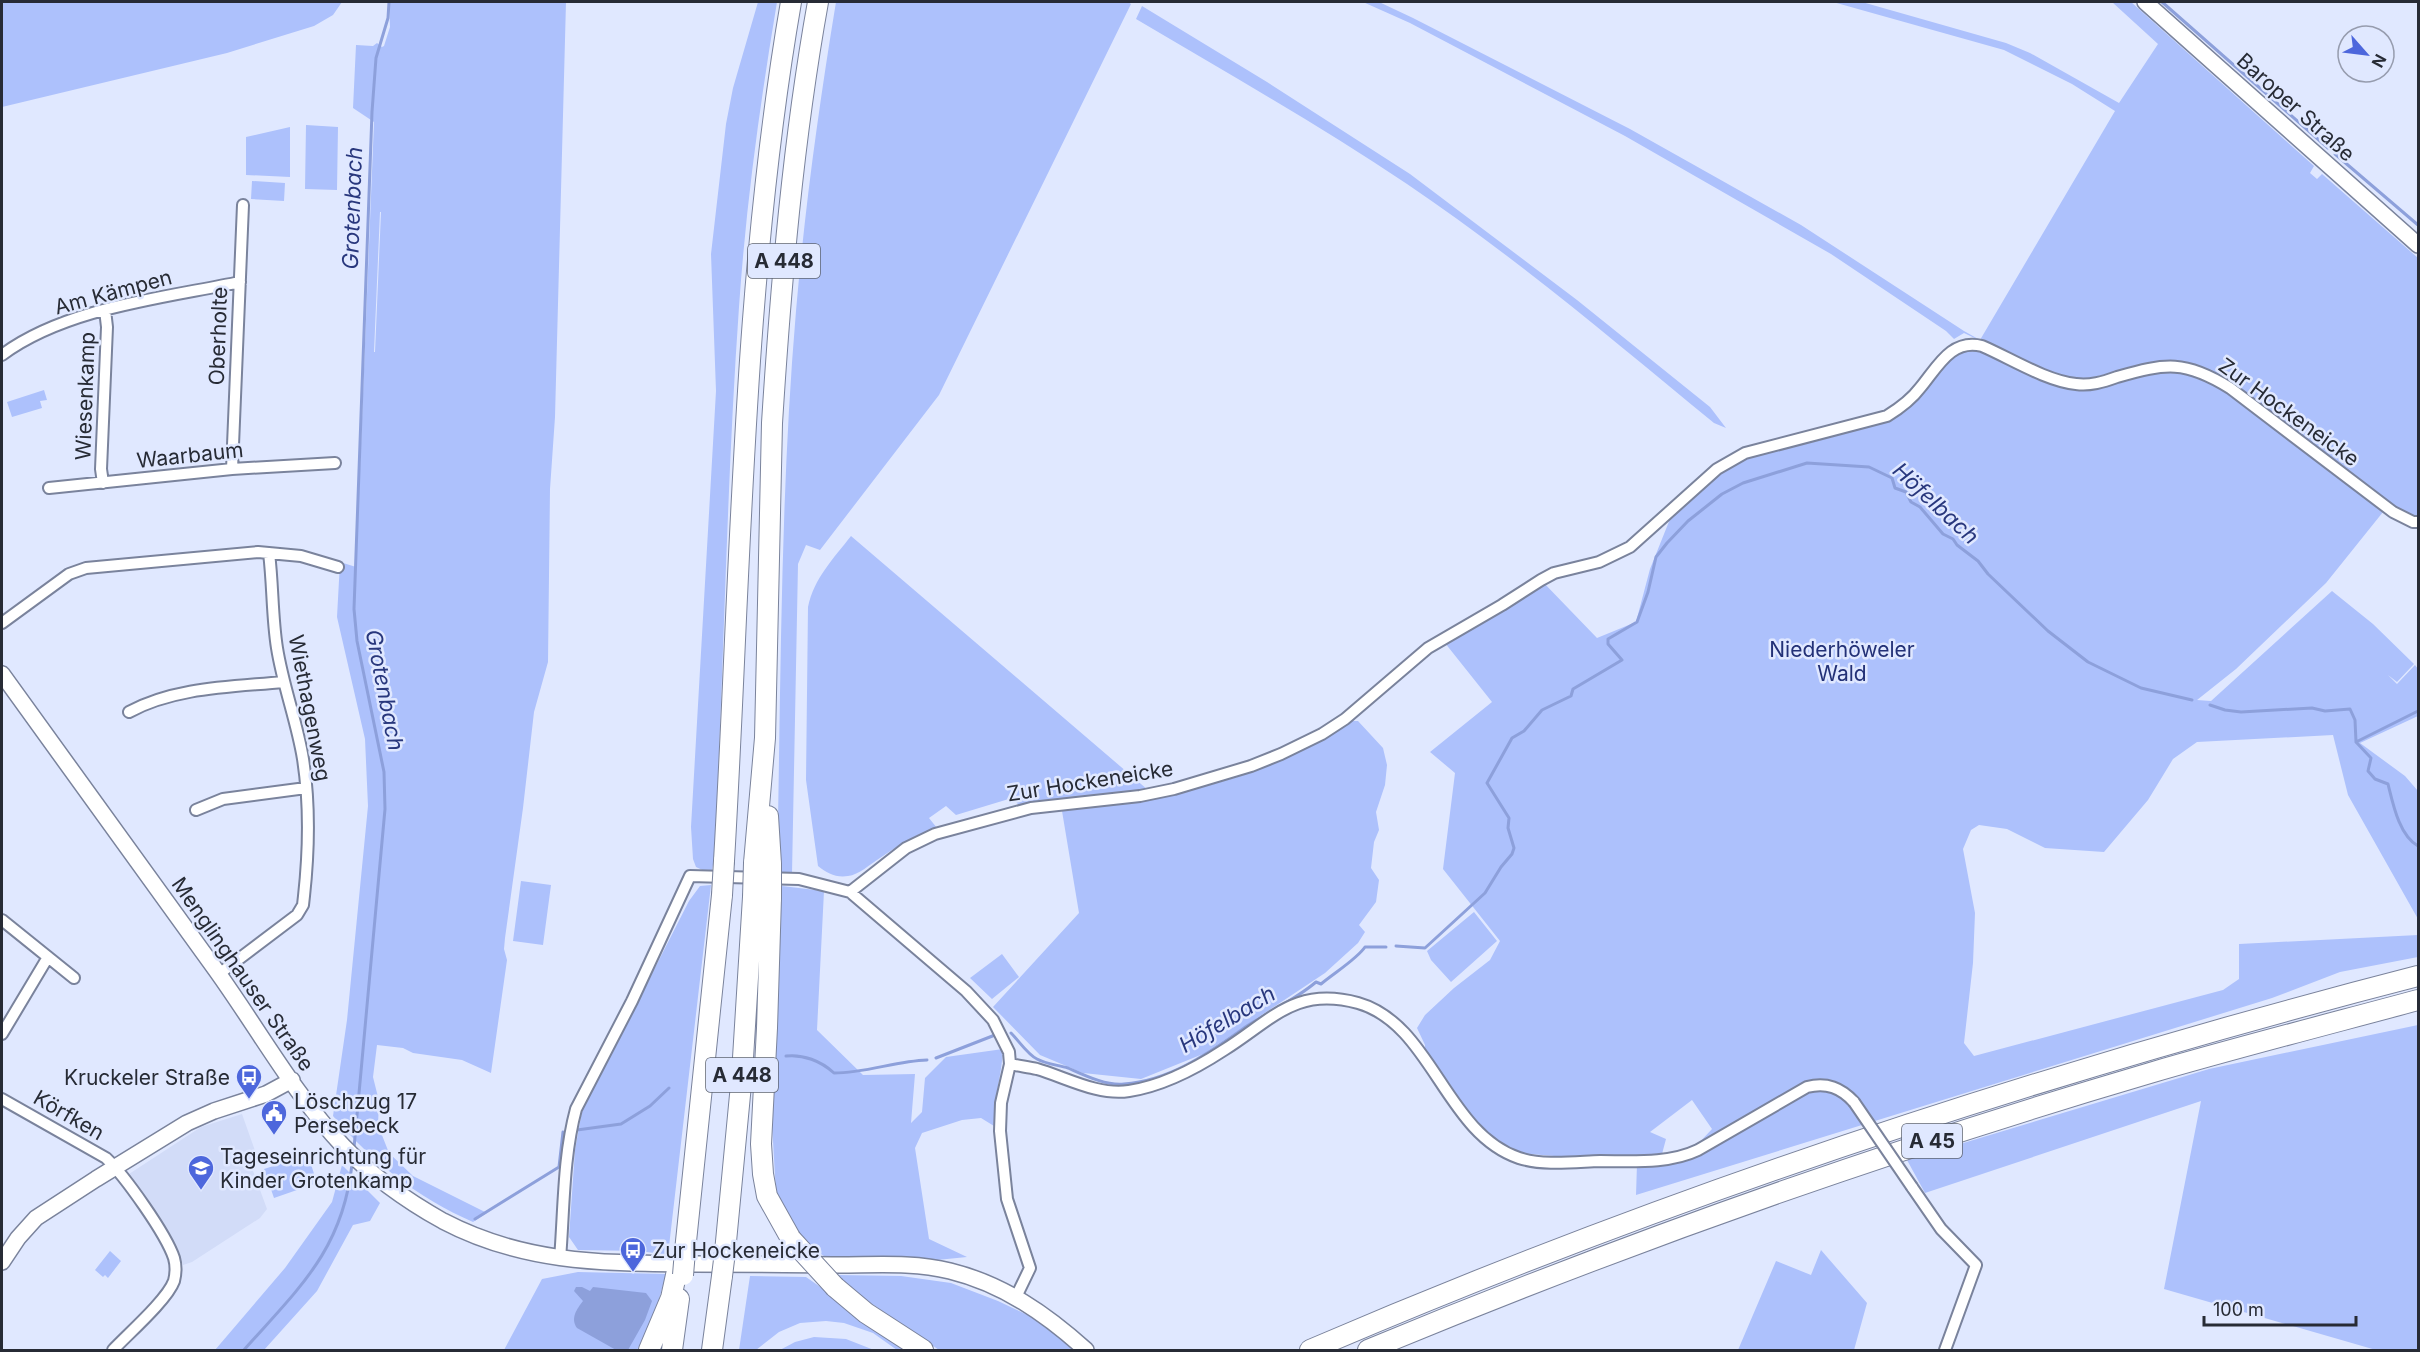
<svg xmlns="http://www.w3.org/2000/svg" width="2420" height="1352" viewBox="0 0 2420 1352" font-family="Inter,sans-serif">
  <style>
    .built { fill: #d2dcf8 }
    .green { fill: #adc1fc; fill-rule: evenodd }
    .water { fill: #8da0db }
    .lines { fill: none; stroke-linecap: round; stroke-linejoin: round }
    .stream { stroke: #8da0db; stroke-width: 3 }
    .street-casing { stroke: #7a839c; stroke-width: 14 }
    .secondary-casing { stroke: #7a839c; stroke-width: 18 }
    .highway-casing { stroke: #7a839c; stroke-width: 22 }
    .street { stroke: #fff; stroke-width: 10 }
    .secondary { stroke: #fff; stroke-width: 15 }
    .highway { stroke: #fff; stroke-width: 20 }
    .street-bridge-casing { stroke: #7a839c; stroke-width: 14; stroke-linecap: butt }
    .highway-bridge-casing { stroke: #7a839c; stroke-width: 22; stroke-linecap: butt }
    .street-bridge { stroke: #fff; stroke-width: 10 }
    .highway-bridge { stroke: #fff; stroke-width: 20 }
    .labels { text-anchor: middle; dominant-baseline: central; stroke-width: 5; stroke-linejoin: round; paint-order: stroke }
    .shield { fill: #e0e8ff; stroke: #5e6472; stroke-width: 1.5 }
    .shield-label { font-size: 20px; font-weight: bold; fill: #272b35 }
    .street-label { font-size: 21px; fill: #272b35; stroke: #e0e8ff }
    .park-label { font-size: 21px; fill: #233177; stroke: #e0e8ff }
    .poi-label { font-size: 21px; fill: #272b35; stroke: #e0e8ff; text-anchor: start }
    .water-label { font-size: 22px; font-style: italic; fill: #28377d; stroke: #e0e8ff }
  </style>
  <rect width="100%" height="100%" fill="#e0e8ff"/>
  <!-- built -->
  <path class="built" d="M242,1114L258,1159L252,1168L267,1209L260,1218L192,1262L183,1265L177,1246L129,1174L201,1127Z"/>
  <!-- green -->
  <path class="green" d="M2,2H342L333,15L314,26L227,53L2,107Z
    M389,2H566L555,417L550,489L548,662L534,712L523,808L505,938L504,949L507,960L491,1073L462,1060L413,1053L403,1048L377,1045L373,1077L379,1101L378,1125L389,1153L413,1176L487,1213L473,1222C418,1198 372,1162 333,1116L347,1020L368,806L365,739L337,617L340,562L356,567L374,122L353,108L356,45L373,46L377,43L382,47L384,46L390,27ZM380,212H381L375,352H374Z
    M758,2H777C760,103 746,205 739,307C726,491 724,676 714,860L711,874L696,867L693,859L691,827L716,391L711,254L726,124L733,88Z
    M836,2H1128L1131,4L939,395L820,550L806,545L798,564L792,874L777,873C781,686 780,498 796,311C805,207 819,105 836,2Z
    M1363,2H1379L1413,18L1630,129L1801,225L1964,331L1980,340L2115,111L2072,84L2004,50L1833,2H1862L2006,43L2030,53L2119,103L2158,44L2112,2H2131L2314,166L2310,173L2317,179L2322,174L2418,258V517H2407L2210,370L2181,362L2159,361L2078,381L2050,374L1964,333L1954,339L1946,331L1831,254L1625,136L1410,23Z
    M1142,6L1267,82L1410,174L1577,300L1710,407L1726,428L1714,423C1614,341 1514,256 1407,184C1319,125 1227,73 1136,19Z
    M306,125L338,127L337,190L305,189Z
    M290,127V177L246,175V137Z
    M252,181L285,183L284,201L251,199Z
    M1977,349L2061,386L2079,391L2092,389L2160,370L2190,372L2221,386L2383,512L2326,583L2236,669L2197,700L2211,701L2332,591L2373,624L2414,664L2397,682L2388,675L2397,684L2415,665L2418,669V716L2360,743L2405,776L2418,791V919L2348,795L2333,735L2197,742L2173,759L2148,800L2104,852L2045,848L2007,829L1979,825L1971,830L1963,849L1975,913L1973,963L1964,1043L1974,1056L2223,990L2239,979V944L2418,935V957L2340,972L2272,998L1636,1195L1637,1164L1683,1160L1712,1129L1692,1100L1650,1132L1666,1139L1662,1154L1630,1157H1566L1519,1153L1495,1139L1472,1118L1425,1054V1045L1417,1028L1425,1015L1454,988L1490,960L1500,941L1443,869L1455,773L1430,752L1492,702L1445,643L1541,580L1597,638L1636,622L1650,569L1674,509L1725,463L1898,410L1900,414C1919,397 1937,362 1958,352C1964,350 1971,350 1977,349Z
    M44,390L47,400L40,401L42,408L12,417L7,402Z
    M851,536L1148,790L1019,805L1012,798L956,815L946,806L929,818L937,828C916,834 899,845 880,858C870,864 859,875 848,876C836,878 827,873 818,866L806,780L808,607C814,578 834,558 851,536Z
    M1352,721H1358L1383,748L1387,765L1385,785L1376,812L1379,830L1374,842L1371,868L1379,880L1376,902L1359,925L1365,932L1358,943L1325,973L1203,1054L1141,1079L1083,1073L1040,1055L993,1007L1079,913L1062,811C1138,802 1217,790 1288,757C1310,747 1331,734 1352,721Z
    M521,881L551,885L543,945L513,941Z
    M711,885L668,1255L640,1251L578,1250L569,1237L575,1150L582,1111L689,901L700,886Z
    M782,886L824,891L817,1030L863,1075L915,1074L911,1123L922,1112L925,1078L946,1057L1003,1049C1002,1076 993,1100 994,1126L981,1118L962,1120L922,1133L915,1148L929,1239L967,1257L937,1260L827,1258L798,1239L776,1193L771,1106Z
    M1474,912L1497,941L1451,982L1431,960L1427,951Z
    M1002,954L1019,977L992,999L970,978Z
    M2418,1025V1350H2376L2164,1289L2201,1101L1925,1193L1907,1160L2209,1069Z
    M308,1155L317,1183L274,1198L264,1169Z
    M342,1165L380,1203L370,1221L353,1225L317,1291L264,1350H215L285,1268L332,1202Z
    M1821,1250L1867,1303L1854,1350H1738L1776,1261L1811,1275Z
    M110,1251L121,1261L108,1278L105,1275L103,1277L95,1270Z
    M578,1272L666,1274L652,1325L637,1350H504L542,1279Z
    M837,1275L901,1276L951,1283L998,1301L1042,1322L1077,1350H939L865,1299Z
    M750,1276L806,1277L911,1350H897L873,1333L844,1323L826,1321L800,1323L779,1332L756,1350H739Z
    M814,1337L846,1339L874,1350H780L795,1342Z"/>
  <!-- water -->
  <path class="water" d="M576,1287H582L590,1291L593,1287L646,1293L652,1301L645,1320L628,1350H616L577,1328C570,1318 577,1309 583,1301L574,1291Z"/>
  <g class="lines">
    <!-- stream -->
    <path class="stream" d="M2162,2L2328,148
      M2335,154L2418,225
      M2210,705L2225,710L2241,712L2312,708L2325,711L2350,709L2355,720L2356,742L2371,758L2368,771L2375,779L2388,784C2393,804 2399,835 2418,846
      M2356,742L2418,711
      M1396,946L1425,948L1485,893L1501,867L1512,854L1514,848L1508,828L1509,818L1487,783L1512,738L1524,731L1542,710L1571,696L1573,689L1622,660L1608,644V639L1637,622L1648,592L1656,557L1667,543L1688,521L1722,494L1743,483L1807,463L1869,467L1892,478L1895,488L1906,492L1911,502L1920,507L1943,534L1953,539L1957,545L1978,561L1988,574L2048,631L2088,662L2141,688L2192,700
      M1011,1033C1019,1041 1028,1055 1037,1059C1046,1064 1058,1065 1068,1068C1084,1075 1106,1086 1124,1084C1171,1081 1210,1052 1247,1026C1270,1011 1295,1000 1316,982L1321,984C1334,973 1357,959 1365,947H1386
      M786,1056C803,1054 821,1061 834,1073C866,1073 896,1061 927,1060
      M936,1058L995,1035
      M577,1130L621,1124L650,1106L669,1088
      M354,1148L385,809L384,772L357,641L354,609L372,112L376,58L388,18L389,2
      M475,1219L559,1167L563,1132
      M244,1350C298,1289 343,1250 352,1164"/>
    <!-- street casing -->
    <g class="street-casing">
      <path id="street" d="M2,355C65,308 163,298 240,282
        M232,469L243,205
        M103,483L101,469L107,327L105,310
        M49,488L232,469L335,463
        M2,623L69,574L86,568L258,552L301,556L338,567
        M129,712C175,687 232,687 283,682
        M196,810L223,799L306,788
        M850,892L906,848L935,834L1031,808L1140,796L1174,789L1251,766L1281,754L1322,734L1345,719L1428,648L1502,605L1541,580L1554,573L1599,562L1630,547L1717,469L1745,453L1887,416C1900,408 1911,400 1920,388C1937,368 1951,338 1982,346C2010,358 2046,381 2076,384C2090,386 2103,382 2117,377C2166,363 2185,360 2230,388L2393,512L2413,522H2418
        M2,920L74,978
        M219,974L297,915L303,905L304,896C309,850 310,804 303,759C297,722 283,686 277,648C272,617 273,585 269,553
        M2,1034L48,957
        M1010,1064C1019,1066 1028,1067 1037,1069C1065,1077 1098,1096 1129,1091C1163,1086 1195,1069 1224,1050C1272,1020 1295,986 1358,1003C1432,1024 1445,1133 1519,1158C1543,1166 1574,1162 1600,1161C1632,1161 1669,1164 1698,1150L1807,1087C1827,1082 1841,1088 1854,1102
        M2,1099L106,1158C125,1176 166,1234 174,1258C176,1265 176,1273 174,1281C167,1300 128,1334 113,1350
        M1912,1187L1941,1229L1976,1265L1945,1350
        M560,1259C564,1210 563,1157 576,1109L632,1001L690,876L799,879L850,892L966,991L993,1020L1009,1052L1010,1064L1001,1103L1000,1131L1007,1199L1030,1268L1016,1297"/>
    </g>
    <!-- secondary casing -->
    <g class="secondary-casing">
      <path id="secondary" d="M2145,2L2418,245
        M2,674C72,771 143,868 213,966C256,1025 293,1093 343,1146C372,1176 407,1201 443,1221C525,1264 604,1263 693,1264C742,1264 791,1264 839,1265C876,1265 914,1262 950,1271C1003,1284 1046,1314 1086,1350
        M2,1262L18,1238L36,1218L96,1179L187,1123L214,1111L266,1094L292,1080"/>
    </g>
    <!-- highway casing -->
    <g class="highway-casing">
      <path id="highway" d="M768,816L771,864
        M724,861C741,574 742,285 791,2
        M754,863L765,738L772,423C781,282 793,141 818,2
        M771,898L767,1028L761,1144L763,1174L767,1196L791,1239
        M685,1251L722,895
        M725,1252L742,1074L753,897
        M835,1287L866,1313L923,1350
        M649,1350L671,1298L676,1275
        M672,1350L679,1299
        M712,1350L722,1276
        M1310,1350C1668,1196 2041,1073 2418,976
        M1368,1350C1623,1244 1885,1151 2150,1073C2239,1047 2329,1024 2418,1000"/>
    </g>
    <!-- street -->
    <use href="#street" class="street"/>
    <!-- secondary -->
    <use href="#secondary" class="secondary"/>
    <!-- highway -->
    <use href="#highway" class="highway"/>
    <!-- street-bridge casing -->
    <g class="street-bridge-casing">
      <path id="street-bridge" d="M1854,1102L1912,1187"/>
    </g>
    <!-- highway-bridge casing -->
    <g class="highway-bridge-casing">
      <path id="highway-bridge" d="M722,895L724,861
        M753,897L754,863
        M771,898V864
        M791,1239L835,1287
        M683,1275L685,1251
        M722,1276L725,1252"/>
    </g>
    <!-- street-bridge -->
    <use href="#street-bridge" class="street-bridge"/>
    <!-- highway-bridge -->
    <use href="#highway-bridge" class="highway-bridge"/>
  </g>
  <!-- icons -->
  <defs>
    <g id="bus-pin" transform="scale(1.35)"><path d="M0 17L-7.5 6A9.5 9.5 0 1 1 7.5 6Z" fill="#4d67dc" stroke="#e0e8ff"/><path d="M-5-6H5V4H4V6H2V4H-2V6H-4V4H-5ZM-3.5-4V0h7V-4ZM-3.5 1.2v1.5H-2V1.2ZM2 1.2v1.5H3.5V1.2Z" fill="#fff"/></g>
    <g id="civic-pin" transform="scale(1.35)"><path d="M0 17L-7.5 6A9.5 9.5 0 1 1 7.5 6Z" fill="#4d67dc" stroke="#e0e8ff"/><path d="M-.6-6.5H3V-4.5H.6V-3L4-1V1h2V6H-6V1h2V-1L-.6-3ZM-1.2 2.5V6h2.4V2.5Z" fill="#fff"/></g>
    <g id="school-pin" transform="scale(1.35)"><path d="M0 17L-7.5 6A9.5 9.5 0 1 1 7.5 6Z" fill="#4d67dc" stroke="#e0e8ff"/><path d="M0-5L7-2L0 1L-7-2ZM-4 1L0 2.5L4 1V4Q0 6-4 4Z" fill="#fff"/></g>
  </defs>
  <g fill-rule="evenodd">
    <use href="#bus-pin" x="249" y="1077"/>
    <use href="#civic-pin" x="274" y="1113"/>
    <use href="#school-pin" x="201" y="1168"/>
    <use href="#bus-pin" x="633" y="1250"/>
  </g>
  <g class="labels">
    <!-- shield labels -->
    <g class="shield">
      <rect x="748" y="244" width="72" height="34" rx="4.5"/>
      <rect x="706" y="1058" width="72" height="34" rx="4.5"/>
      <rect x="1902" y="1124" width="60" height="34" rx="4.5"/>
    </g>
    <g class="shield-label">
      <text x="784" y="261">A 448</text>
      <text x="742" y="1075">A 448</text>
      <text x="1932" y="1141">A 45</text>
    </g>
    <!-- street labels -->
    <g class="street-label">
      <text transform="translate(2296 107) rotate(42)">Baroper Straße</text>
      <text transform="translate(113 292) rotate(-15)">Am Kämpen</text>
      <text transform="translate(218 336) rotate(-88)">Oberholte</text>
      <text transform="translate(85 396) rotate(-88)">Wiesenkamp</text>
      <text transform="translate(2289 412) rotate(36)">Zur Hockeneicke</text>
      <text transform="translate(190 455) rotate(-6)">Waarbaum</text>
      <text transform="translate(310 708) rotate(79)">Wiethagenweg</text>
      <text transform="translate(1090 781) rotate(-9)">Zur Hockeneicke</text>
      <text transform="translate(243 974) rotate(55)">Menglinghauser Straße</text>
      <text transform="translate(69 1115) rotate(30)">Körfken</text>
    </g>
    <!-- park labels -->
    <g class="park-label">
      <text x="1842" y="649">Niederhöweler<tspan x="1842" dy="24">Wald</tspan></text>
    </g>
    <!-- poi labels -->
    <g class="poi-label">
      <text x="230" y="1077" text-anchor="end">Kruckeler Straße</text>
      <text x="294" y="1101">Löschzug 17<tspan x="294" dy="24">Persebeck</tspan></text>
      <text x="220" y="1156">Tageseinrichtung für<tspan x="220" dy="24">Kinder Grotenkamp</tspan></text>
      <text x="652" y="1250">Zur Hockeneicke</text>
    </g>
    <!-- water labels -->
    <g class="water-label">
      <text transform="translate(352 208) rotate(-88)">Grotenbach</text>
      <text transform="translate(1936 503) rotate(43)">Höfelbach</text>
      <text transform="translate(385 690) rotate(79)">Grotenbach</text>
      <text transform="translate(1227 1019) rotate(-31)">Höfelbach</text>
    </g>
  </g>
  <!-- border -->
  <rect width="2420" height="1352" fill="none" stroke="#272b35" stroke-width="6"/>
  <!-- north arrow -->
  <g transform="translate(2366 54) rotate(118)"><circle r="28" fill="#e0e8ff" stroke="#969cae" stroke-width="1.5"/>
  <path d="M0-4.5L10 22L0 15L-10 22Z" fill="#4d67dc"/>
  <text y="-9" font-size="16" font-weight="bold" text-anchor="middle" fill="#272b35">N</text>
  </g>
  <!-- scale -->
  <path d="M2204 1316v9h152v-9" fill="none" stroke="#272b35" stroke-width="3"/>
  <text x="2213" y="1316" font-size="18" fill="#272b35" stroke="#e0e8ff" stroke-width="4.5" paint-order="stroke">100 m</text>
</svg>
